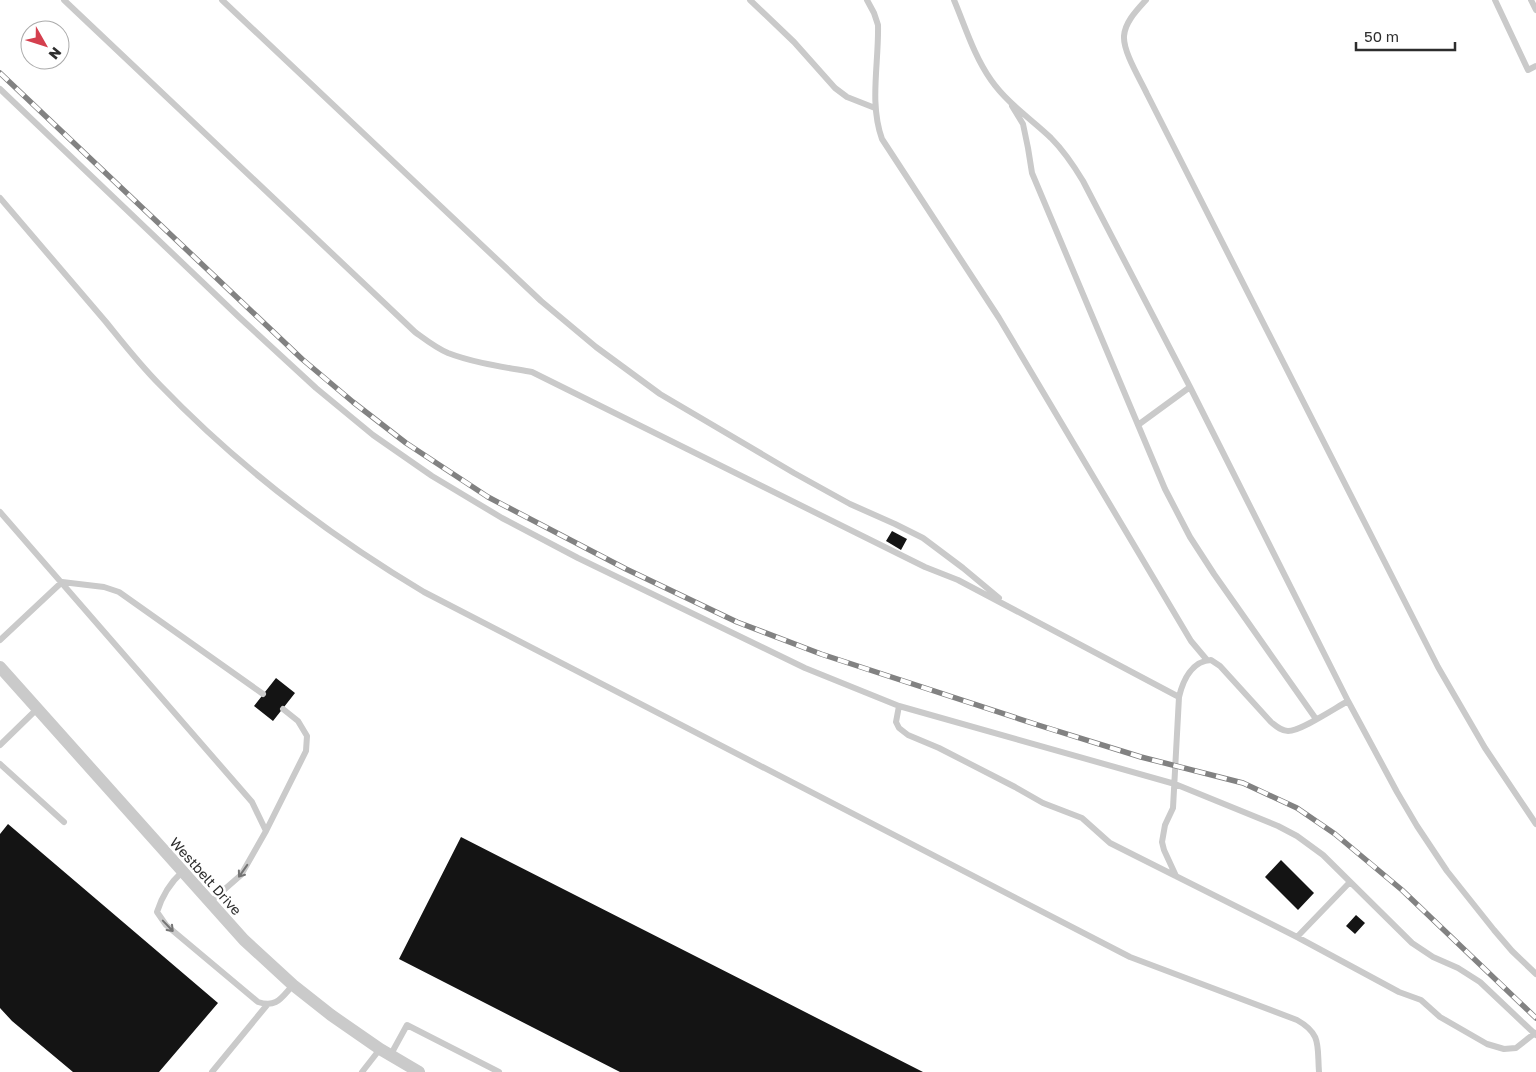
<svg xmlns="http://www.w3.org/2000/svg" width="1536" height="1072" viewBox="0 0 1536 1072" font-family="'Golos Text',sans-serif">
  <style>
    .building { fill: #141414 }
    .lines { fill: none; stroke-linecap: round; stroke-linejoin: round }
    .service { stroke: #cacaca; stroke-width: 6 }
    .minor { stroke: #cacaca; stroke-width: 12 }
    .rail-casing { stroke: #828282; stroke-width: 5.5 }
    .rail { stroke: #fff; stroke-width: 4; stroke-dasharray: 11; stroke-linecap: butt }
    .oneway { stroke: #747474 }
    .labels { text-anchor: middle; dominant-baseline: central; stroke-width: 5; stroke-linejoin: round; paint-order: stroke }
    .street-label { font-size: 14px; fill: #2d2d2d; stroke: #fff }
  </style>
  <rect width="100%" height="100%" fill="#fff"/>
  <!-- building -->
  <path class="building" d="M892,531L907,539L901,550L886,541Z
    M276,678L295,693L273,721L254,706Z
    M8,824L218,1003L159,1072H73L12,1021L0,1008V834Z
    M461,837L923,1072H620L399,959Z
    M1281,860L1314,893L1298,910L1265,877Z
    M1356,915L1365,923L1355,934L1346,926Z"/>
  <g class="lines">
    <!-- service -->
    <path class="service" d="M64,0L415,332C426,340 436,348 448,353C474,363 504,367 532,372L925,567L958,580L1179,697
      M222,0L541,301L596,347L660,394L794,473L850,504L895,524L923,538L963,568L999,598
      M750,0L794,42L835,88L847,97L875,108
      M867,0L874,13L878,25C879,63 869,103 882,139L999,318L1191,641L1207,660
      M954,0C965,26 974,56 991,80C1007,103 1031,119 1051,138C1064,151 1074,166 1083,181L1190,387L1348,701L1397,792L1417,826L1447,871L1494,930L1512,951L1536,974
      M1146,0C1137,10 1125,22 1124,36C1123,52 1140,79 1147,94L1438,667L1485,748L1536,824
      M1495,0L1528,70L1536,66
      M1531,0L1536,10
      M0,89L239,317L316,388L373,435L432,476L502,518L578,558L805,668L899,706L1175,784L1278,826L1297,836L1323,855L1412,943L1433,957L1458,968L1480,982L1536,1035
      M1012,106L1023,124L1028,148L1032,173L1165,489L1190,537L1214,574L1316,719
      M0,198C35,239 70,280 106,322C123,343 140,365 160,385C238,466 327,534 424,592L1130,957L1297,1020C1322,1034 1317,1046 1319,1072
      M1138,425L1190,387
      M0,512L252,802L266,831
      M0,640L62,582L104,587L119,592L263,694
      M899,706L896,722L899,728L908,735L939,748L1015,787L1043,803L1082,818L1110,843L1297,937L1399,992L1421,1000L1440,1017L1487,1044L1504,1049L1516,1048L1535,1033
      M0,745L37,709
      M0,764L64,822
      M182,872C170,883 162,896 157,912L166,925L258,1002C277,1008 281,998 293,985
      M1176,876L1164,850L1162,842L1165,825L1173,808L1179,697C1183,680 1192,661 1211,660L1220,666L1271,722C1276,726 1281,731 1288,731C1301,731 1335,708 1348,701
      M210,902L241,875L266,831L306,751L307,736L298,721L283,709
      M1297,937L1350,882
      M390,1056L407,1025L499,1072
      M212,1072L267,1005
      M362,1072L380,1049"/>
    <!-- minor -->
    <path class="minor" d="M0,667L244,940L293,985L331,1015L380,1049L419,1072"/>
    <!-- rail casing -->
    <g class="rail-casing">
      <path id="rail" d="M0,73L302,359L353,402L406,443L488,497L626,569L737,622L821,654L1038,725L1141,757L1243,783L1297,808L1335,834L1402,890L1536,1018"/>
    </g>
    <!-- rail -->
    <use href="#rail" class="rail"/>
  </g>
  <!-- one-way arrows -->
  <defs><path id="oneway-shaft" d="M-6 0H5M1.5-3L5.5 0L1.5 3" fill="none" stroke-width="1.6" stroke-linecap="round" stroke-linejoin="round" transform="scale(1.25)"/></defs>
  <g class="oneway">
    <use href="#oneway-shaft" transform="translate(243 871) rotate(125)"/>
    <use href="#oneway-shaft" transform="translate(168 926) rotate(46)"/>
  </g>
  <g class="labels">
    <!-- street labels -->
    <g class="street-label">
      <text transform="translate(206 876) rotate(48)">Westbelt Drive</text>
    </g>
  </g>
  <!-- north arrow -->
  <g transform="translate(45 45) rotate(129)"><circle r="24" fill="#ffffff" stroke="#ababab"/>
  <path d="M0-4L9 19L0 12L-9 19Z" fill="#d43f4e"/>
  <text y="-8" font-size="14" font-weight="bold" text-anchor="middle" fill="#2d2d2d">N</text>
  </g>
  <!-- scale -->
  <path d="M1356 42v8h99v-8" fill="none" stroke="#2d2d2d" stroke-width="2.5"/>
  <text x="1364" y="42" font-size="15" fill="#2d2d2d" stroke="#ffffff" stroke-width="4" paint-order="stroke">50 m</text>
</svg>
